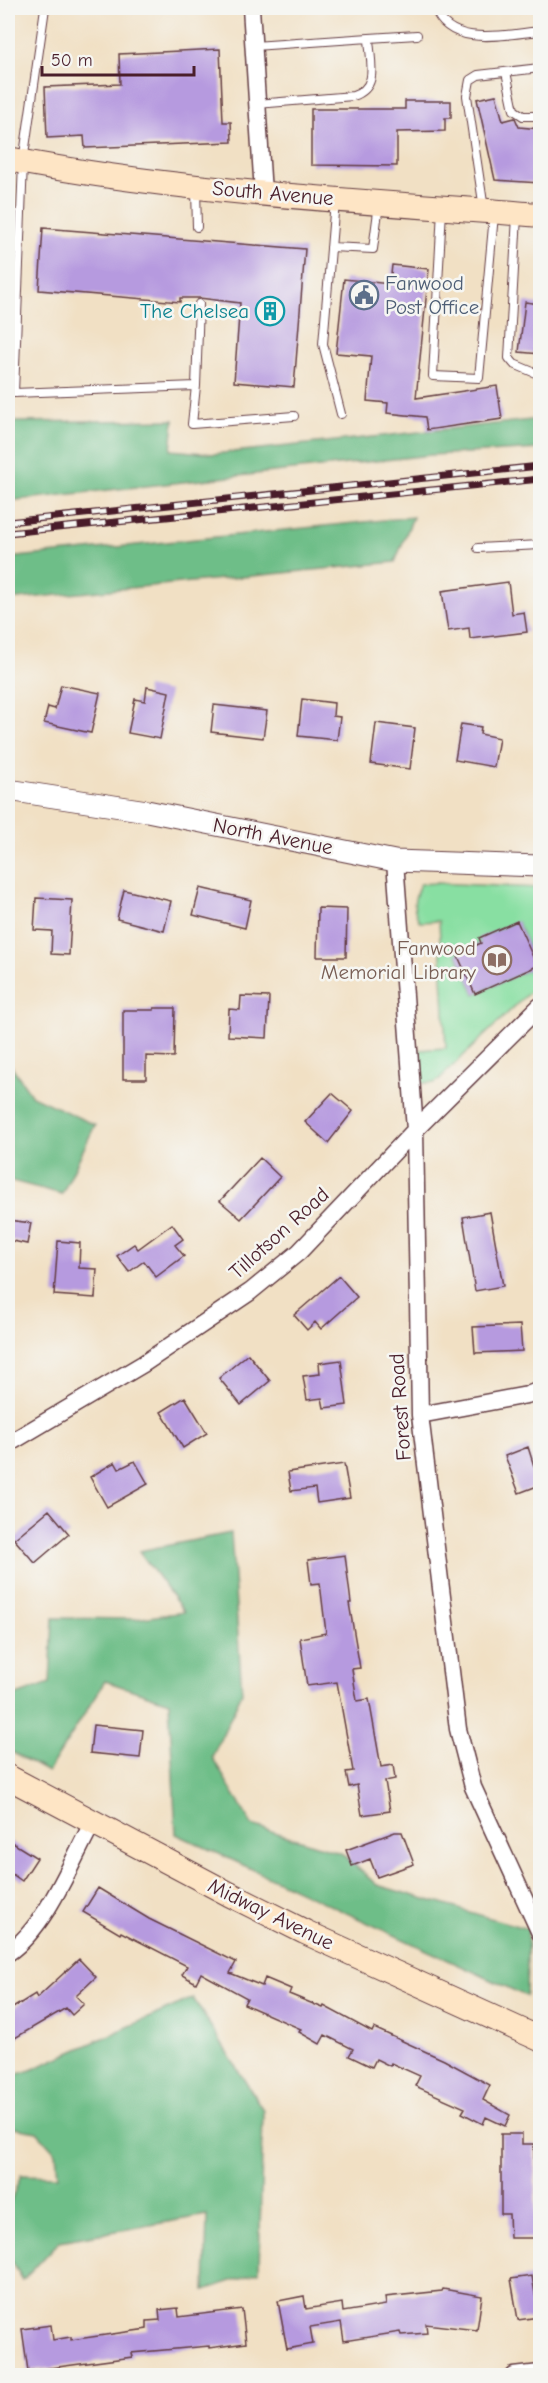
<svg xmlns="http://www.w3.org/2000/svg" width="548" height="2383" viewBox="0 0 548 2383" font-family="'Comic Neue',sans-serif">
  <style>
    .green { fill: #88dfa2; stroke: #697f66; stroke-width: 1.5; fill-rule: evenodd }
    .forest { fill: #6ebe88; stroke: #5c6e5a; stroke-width: 1.5 }
    .building { fill: #b69adf }
    .lines { fill: none; stroke-linecap: round; stroke-linejoin: round }
    .service-casing { stroke: #633c42; stroke-width: 10 }
    .minor-casing { stroke: #633c42; stroke-width: 19 }
    .tertiary-casing { stroke: #633c42; stroke-width: 23 }
    .secondary-casing { stroke: #633c42; stroke-width: 26 }
    .service { stroke: #fff; stroke-width: 8 }
    .minor { stroke: #fff; stroke-width: 16 }
    .tertiary { stroke: #fff; stroke-width: 21 }
    .secondary { stroke: #fee5c5; stroke-width: 24 }
    .rail-casing { stroke: #4a1f2b; stroke-width: 7 }
    .rail { stroke: #f6f6f2; stroke-width: 4.5; stroke-dasharray: 14; stroke-linecap: butt }
    .labels { text-anchor: middle; dominant-baseline: central; stroke-width: 5; stroke-linejoin: round; paint-order: stroke }
    .street-label { font-size: 21px; fill: #4a1f2b; stroke: #f6f6f2 }
    .service-label { font-size: 21px; fill: #4e5e75; stroke: #f6f6f2; text-anchor: start }
    .culture-label { font-size: 21px; fill: #0d838f; stroke: #f6f6f2; text-anchor: end }
    .education-label { font-size: 21px; fill: #785e54; stroke: #f6f6f2; text-anchor: end }
  </style>
  <rect width="100%" height="100%" fill="#f6f6f2"/>
  <filter id="ink" filterUnits="userSpaceOnUse"><feTurbulence type="fractalNoise" baseFrequency=".0167" numOctaves="2"/><feDisplacementMap in="SourceGraphic" scale="12" xChannelSelector="R" yChannelSelector="G"/><feConvolveMatrix kernelMatrix="1 2 1 2 8 2 1 2 1" color-interpolation-filters="sRGB"/></filter>
  <filter id="wash" filterUnits="userSpaceOnUse"><feTurbulence type="fractalNoise" baseFrequency=".008" numOctaves="4" result="noise"/><feDisplacementMap in="SourceGraphic" scale="24" xChannelSelector="R" yChannelSelector="G"/><feGaussianBlur stdDeviation="1.35" result="paint"/><feColorMatrix in="noise" values="0 0 0 0 0 0 0 0 0 0 0 0 0 0 0 0 0 1.4 0 .05"/><feComposite in="paint" operator="in"/></filter>
  <g filter="url(#wash)">
    <rect width="100%" height="100%" fill="#f1e0c4"/>
    <!-- green -->
    <path class="green" d="M436,883L540,888V982L435,1083H420L419,1050L446,1048L439,921L420,922C411,908 414,898 420,884ZM517,922L537,966L475,994L457,954L481,943L480,938Z"/>
    <!-- forest -->
    <path class="forest" d="M540,419V449L431,455L8,501V431L14,422L174,420L171,450L214,454Z
      M413,517L395,562L8,600V558Z
      M8,1061L32,1096L95,1125L62,1194L8,1180Z
      M231,1533L242,1693L212,1757L252,1825L341,1853L377,1885L528,1929L526,1996L176,1834L169,1702L105,1681L48,1772L8,1750V1698L50,1683L53,1618L135,1619L184,1612L139,1551Z
      M193,1998L263,2110L259,2272L205,2290L207,2215L60,2241L23,2280L8,2255V2208L21,2175L58,2176L56,2153L37,2132L8,2127V2077L31,2070Z"/>
    <g id="blocks">
      <!-- building -->
      <path class="building" d="M220,49L223,122H231L232,142L85,148L84,136L47,138L45,87L120,84L119,54Z
        M496,95L503,121L515,118L519,127L540,129V183L495,180L477,99Z
        M405,101H451V118H445V131L397,132V166L311,165V109H405Z
        M43,228L305,249L294,387L234,382L240,303L199,298H180V302L39,290Z
        M392,265L429,269L416,398L497,386L502,419L427,430L425,417L387,413L388,403L367,401L371,356L336,353L344,279L390,284Z
        M525,302L540,304V354L519,352Z
        M508,582L512,614L524,612L527,632L470,639L469,628L448,631L442,591Z
        M61,685L100,693L91,733L44,723L48,707L55,709Z
        M147,687L169,692L160,739L128,733L135,699L145,701Z
        M302,699L334,703L333,716L340,717L337,740L298,736Z
        M214,705L267,711L263,738L211,732Z
        M376,723L415,728L410,769L371,764Z
        M461,724L481,727L480,734L499,738L494,767L455,760Z
        M200,888L251,900L245,928L193,915Z
        M124,890L171,901L164,931L117,919Z
        M36,898L72,900L69,955L51,954L52,931L34,930Z
        M318,908L347,909L346,957H317Z
        M517,921L537,966L475,994L457,954L481,943L479,938Z
        M241,996L269,997L267,1038L228,1036L229,1009L240,1010Z
        M154,1008H175L174,1057L146,1056V1079H123V1010H154Z
        M332,1093L353,1111L328,1143L305,1122Z
        M260,1158L280,1177L241,1219L220,1201Z
        M490,1212L503,1286L475,1291L463,1217Z
        M8,1220L31,1223L27,1244L8,1240Z
        M172,1224L183,1239L175,1245L184,1256L156,1277L144,1261L129,1272L117,1256L134,1244L138,1249Z
        M58,1241L80,1243L79,1268L97,1269L95,1298L54,1295Z
        M339,1276L357,1297L321,1329L315,1322L307,1330L294,1315Z
        M520,1325L522,1351L475,1353L473,1327Z
        M248,1354L270,1381L241,1405L219,1378Z
        M341,1360L347,1405L324,1408L322,1398L307,1400L303,1376L320,1374L319,1363Z
        M185,1397L207,1433L183,1448L161,1412Z
        M528,1447L540,1485L519,1493L505,1456Z
        M135,1461L148,1484L107,1507L90,1477L115,1462L119,1469Z
        M344,1464L350,1498L317,1503L315,1488L291,1491L288,1472Z
        M49,1510L69,1534L35,1563L14,1539Z
        M345,1555L351,1603H349L360,1668L352,1669L357,1701L369,1699L381,1767L393,1765L395,1779L385,1781L390,1811L362,1815L357,1785L349,1787L346,1772L353,1771L337,1682L307,1686L300,1638L326,1633L320,1583L311,1584L308,1560Z
        M93,1725L143,1730L140,1758L90,1753Z
        M395,1832H402L414,1864L377,1877L370,1859L352,1866L346,1850Z
        M8,1840L37,1858L22,1881L8,1871Z
        M98,1888L149,1919L236,1962L230,1973L262,1986L265,1978L291,1989L289,1994L323,2008L324,2006L372,2032L374,2028L444,2060L490,2085L483,2100L510,2115L505,2126L486,2117L483,2124L462,2113L465,2108L415,2086L420,2076L391,2063L390,2066L376,2059L372,2067L349,2056L353,2049L325,2035L320,2044L299,2032L301,2029L244,2004L247,1998L201,1973L196,1983L182,1975L187,1966L121,1932L120,1934L83,1912Z
        M79,1959L96,1977L76,1996L84,2004L72,2015L66,2008L15,2038L8,2024V2011L35,1994L37,1998Z
        M501,2134H522V2144H534L536,2238H510L509,2214H501Z
        M532,2276L539,2317L518,2320L511,2279Z
        M443,2289L482,2296L477,2330L426,2324L427,2333L401,2335L400,2332L344,2341L341,2322L310,2327L313,2344L287,2349L278,2301L304,2296L306,2309L342,2303L343,2312L386,2305L385,2297L442,2291Z
        M178,2308L179,2317L242,2309L246,2343L209,2348V2346L131,2353L132,2357L28,2371L22,2329L51,2325L53,2340L71,2337V2340L147,2329V2321L160,2320L159,2310Z"/>
    </g>
  </g>
  <g filter="url(#ink)">
    <use href="#blocks" fill-opacity="0" stroke="#633c42" stroke-width="1.5"/>
    <g class="lines">
      <!-- service casing -->
      <g class="service-casing">
        <path id="service" d="M45,8L23,162L14,393L196,386L192,424L294,416
          M435,8C449,49 507,34 540,31
          M369,38L417,35
          M254,46L369,38C370,62 380,87 353,96L257,104
          M506,72L514,110L523,116H540
          M196,190L197,227
          M335,201L323,344L341,414
          M484,209L467,96L470,80L478,75L540,68
          M442,210L433,376L479,378L494,215
          M517,216L509,358L514,364L540,375
          M331,247L373,249L379,204
          M196,386L199,304
          M478,548L540,545"/>
      </g>
      <!-- minor casing -->
      <g class="minor-casing">
        <path id="minor" d="M251,8L263,193
          M395,861L415,1130L420,1415L458,1729L473,1787L540,1933
          M420,1415L527,1395L540,1390
          M8,1444L143,1364L250,1292L299,1252L415,1130L540,1006
          M8,1953C47,1926 70,1864 93,1822
          M514,2376L540,2373"/>
      </g>
      <!-- tertiary casing -->
      <g class="tertiary-casing">
        <path id="tertiary" d="M8,790L147,811L395,861L540,866"/>
      </g>
      <!-- secondary casing -->
      <g class="secondary-casing">
        <path id="secondary" d="M8,159C183,193 362,201 540,215
          M8,1777L229,1894L305,1932L540,2039"/>
      </g>
      <!-- service -->
      <use href="#service" class="service"/>
      <!-- minor -->
      <use href="#minor" class="minor"/>
      <!-- tertiary -->
      <use href="#tertiary" class="tertiary"/>
      <!-- secondary -->
      <use href="#secondary" class="secondary"/>
      <!-- rail casing -->
      <g class="rail-casing">
        <path id="rail" d="M8,522L540,466
          M8,533L540,479"/>
      </g>
      <!-- rail -->
      <use href="#rail" class="rail"/>
    </g>
  </g>
  <!-- icons -->
  <defs>
    <g id="civic-ring" transform="scale(1.5)"><circle r="9.5" fill="#f6f6f2" stroke="#5c6f8a" stroke-width="1.5"/><path d="M-.6-6.5H3V-4.5H.6V-3L4-1V1h2V6H-6V1h2V-1L-.6-3ZM-1.2 2.5V6h2.4V2.5Z" fill="#5c6f8a"/></g>
    <g id="building-ring" transform="scale(1.5)"><circle r="9.5" fill="#f6f6f2" stroke="#0f9aa8" stroke-width="1.5"/><path d="M-4-6H4V6H1V3H-1V6H-4ZM-2.5-4.3h1.7v1.8h-1.7ZM.8-4.3h1.7v1.8H.8ZM-2.5-1h1.7V.8h-1.7ZM.8-1h1.7V.8H.8Z" fill="#0f9aa8"/></g>
    <g id="library-ring" transform="scale(1.5)"><circle r="9.5" fill="#f6f6f2" stroke="#8d6e63" stroke-width="1.5"/><path d="M-6-4Q-3-5.5-.7-3.5V5Q-3 3-6 4ZM6-4Q3-5.5 .7-3.5V5Q3 3 6 4Z" fill="#8d6e63"/></g>
  </defs>
  <g fill-rule="evenodd">
    <use href="#civic-ring" x="364" y="295"/>
    <use href="#building-ring" x="270" y="311"/>
    <use href="#library-ring" x="497" y="960"/>
  </g>
  <g class="labels">
    <!-- street labels -->
    <g class="street-label">
      <text transform="translate(273 193) rotate(5)">South Avenue</text>
      <text transform="translate(273 836) rotate(11)">North Avenue</text>
      <text transform="translate(279 1233) rotate(-42)">Tillotson Road</text>
      <text transform="translate(400 1407) rotate(-94)">Forest Road</text>
      <text transform="translate(271 1914) rotate(26)">Midway Avenue</text>
    </g>
    <!-- service labels -->
    <g class="service-label">
      <text x="385" y="283">Fanwood<tspan x="385" dy="24">Post Office</tspan></text>
    </g>
    <!-- culture labels -->
    <g class="culture-label">
      <text x="249" y="311">The Chelsea</text>
    </g>
    <!-- education labels -->
    <g class="education-label">
      <text x="476" y="948">Fanwood<tspan x="476" dy="24">Memorial Library</tspan></text>
    </g>
  </g>
  <!-- margin -->
  <rect width="548" height="2383" fill="none" stroke="#f6f6f2" stroke-width="30"/>
  <!-- scale -->
  <path d="M42 66v9h152v-9" fill="none" stroke="#4a1f2b" stroke-width="3"/>
  <text x="51" y="66" font-size="18" fill="#4a1f2b" stroke="#f6f6f2" stroke-width="4.5" paint-order="stroke">50 m</text>
</svg>
